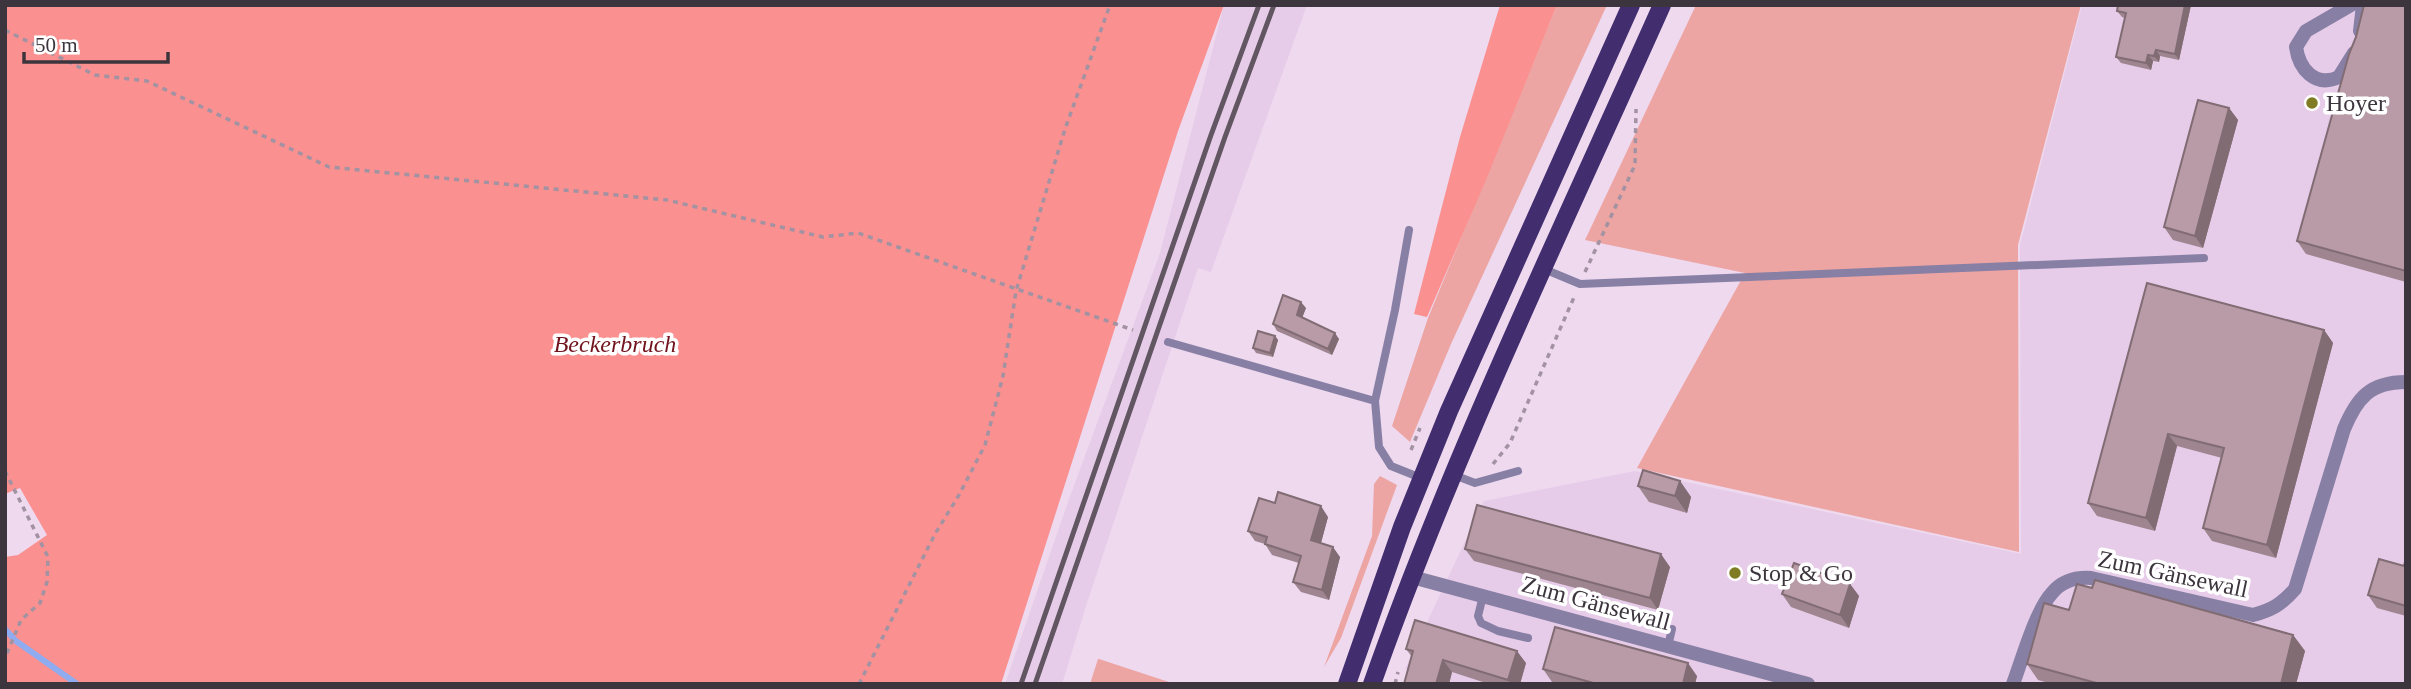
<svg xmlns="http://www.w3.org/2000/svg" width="2411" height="689" viewBox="0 0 2411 689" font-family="'Times New Roman',serif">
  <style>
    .built { fill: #e6cce8 }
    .green { fill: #eda5a3 }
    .forest { fill: #fa908f }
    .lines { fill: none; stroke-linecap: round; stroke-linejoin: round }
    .stream { stroke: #90acf0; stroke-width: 6 }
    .path { stroke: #a292a2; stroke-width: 3.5; stroke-dasharray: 5 5; stroke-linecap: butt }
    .service { stroke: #887fa5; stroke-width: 8 }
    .minor { stroke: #887fa5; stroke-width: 14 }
    .primary { stroke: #422d6e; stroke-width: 18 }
    .rail { stroke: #615661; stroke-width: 5 }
    .wall { fill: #9e858f }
    .shaded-wall { fill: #816c74 }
    .building { fill: #b89ba6; stroke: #816c74; stroke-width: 2 }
    .poi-dot { fill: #7f7c23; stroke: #fff; stroke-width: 2.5 }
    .labels { text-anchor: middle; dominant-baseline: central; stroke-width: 7; stroke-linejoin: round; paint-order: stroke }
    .poi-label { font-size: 24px; fill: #3d353d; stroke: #fff; text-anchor: start }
    .park-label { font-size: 24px; font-style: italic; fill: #72141e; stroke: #fff }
    .street-label { font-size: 24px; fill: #3d353d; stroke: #fff }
  </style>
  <rect width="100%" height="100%" fill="#eed9ef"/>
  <!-- built -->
  <path class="built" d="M1224,5H1307L1211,272L1198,268L1086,606L1062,684H1005L1069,499L1160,253Z
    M2082,5H2406V684H1459L1405,669L1484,501L1635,471L2021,554L2020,245Z"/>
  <!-- green -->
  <path class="green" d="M1557,5H1607L1451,344L1410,442L1392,426L1428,318Z
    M1696,5H2081L2018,245L2019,552L1637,468L1745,273L1585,240Z
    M1380,476L1397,485L1341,638L1324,667L1372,536L1374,484Z
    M1098,659H1099L1175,684H1090Z"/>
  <!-- forest -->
  <path class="forest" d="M5,5H1224L1178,131L1001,684H5V557L18,555L47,535L20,488L5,494Z
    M1500,5H1557L1486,180L1427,317L1414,314L1460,137Z"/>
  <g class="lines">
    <!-- stream -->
    <path class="stream" d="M5,629L14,639
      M16,641L77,684"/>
    <!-- path -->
    <path class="path" d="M5,30L95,75L147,81L329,167L667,200L823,237L858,233L1133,330
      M1585,272L1635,165L1636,109
      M1411,450L1420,428
      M1493,464L1510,443L1575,295
      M5,471L48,557L47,582L40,603L21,620L5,658
      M859,684L935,534L959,495L985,445L1003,376L1016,291L1065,129L1110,5
      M1395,684L1398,672"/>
    <!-- service -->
    <path class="service" d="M1409,230L1395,310L1375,401L1379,447L1391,466L1421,478
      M1544,269L1580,284L2204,258
      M1168,342L1375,401
      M1454,475L1475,483L1518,471
      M1483,596L1478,616L1481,623L1498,631L1528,638
      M1668,646L1672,629"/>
    <!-- minor -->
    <path class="minor" d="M2351,5L2306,31L2296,47C2299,69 2315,88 2339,77L2354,53
      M2360,31L2363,5
      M1412,577L1808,684
      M2013,684C2022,660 2036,610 2052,593C2062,581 2076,577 2091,578L2253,615C2272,610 2282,604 2295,589L2344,429C2357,398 2370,382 2406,382"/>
    <!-- primary -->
    <path class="primary" d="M1347,684L1402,527L1449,411L1631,5
      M1372,684C1454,452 1562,229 1662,5"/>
    <!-- rail -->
    <path class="rail" d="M1021,684L1211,135L1259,5
      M1035,684L1225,137L1274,5"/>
  </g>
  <!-- wall -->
  <path class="wall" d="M2118,5H2191L2179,60L2160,56L2159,62L2153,61L2151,70L2121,63L2116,57L2125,18L2122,17L2117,11Z
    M2406,5V282L2306,254L2297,241Z
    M2229,108L2238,120L2203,248L2173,240L2164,227Z
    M2147,283L2324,330L2333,343L2276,558L2212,541L2203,528L2222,458L2177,446L2155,531L2097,516L2088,503Z
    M1306,308L1302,317L1339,339L1332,355L1277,331L1273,324Z
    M1275,336L1278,340L1273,357L1256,353L1253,348Z
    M1680,481L1691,497L1687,513L1649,502L1638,486Z
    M1328,517L1321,543L1340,557L1329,600L1301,592L1293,582L1299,563L1272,555L1265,544L1255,541L1248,531Z
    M1465,549L1670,567L1658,610L1474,561Z
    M2406,558V616L2377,608L2368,595L2404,566Z
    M1850,584L1859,596L1849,628L1791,607L1782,594Z
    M2092,588L2293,635L2305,651L2296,684H2052L2038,680L2027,664L2069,610Z
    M1406,649L1526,663L1520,684H1489L1452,672L1449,684H1404L1412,657Z
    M1543,669L1697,676L1695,684H1558L1552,682Z"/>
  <!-- shaded-wall -->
  <path class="shaded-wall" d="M2185,5H2191L2179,60L2175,54Z
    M2156,50L2160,56L2159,62L2154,56Z
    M2148,55L2153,61L2151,70L2146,63Z
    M2229,108L2238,120L2203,248L2195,236Z
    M1301,302L1306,308L1301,321L1297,315Z
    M2324,330L2333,343L2276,558L2267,545Z
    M1335,333L1339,339L1332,355L1328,349Z
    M1275,336L1278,340L1273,357L1270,353Z
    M2168,434L2177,446L2155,531L2146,518Z
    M1680,481L1691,497L1687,513L1675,496Z
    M1321,506L1328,517L1319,550L1311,540Z
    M1333,547L1340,557L1329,600L1322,590Z
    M1661,554L1670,567L1658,610L1650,598Z
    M1850,584L1859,596L1849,628L1840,615Z
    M2293,635L2305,651L2296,684H2281Z
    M1517,651L1526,663L1520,684H1511L1508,680Z
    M1443,660L1452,672L1449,684H1436Z
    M1688,663L1697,676L1695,684H1683Z"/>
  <!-- building -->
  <path class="building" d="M2118,5H2185L2175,54L2156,50L2154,56L2148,55L2146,63L2116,57L2126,13L2117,11Z
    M2364,5H2406V271L2297,241L2349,54L2356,37Z
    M2198,100L2229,108L2195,236L2164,227Z
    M2147,283L2324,330L2267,545L2203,528L2224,448L2168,434L2146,518L2088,503Z
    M1283,295L1301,302L1297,315L1335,333L1328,349L1273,324Z
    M1258,331L1275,336L1270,353L1253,348Z
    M1643,470L1680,481L1675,496L1638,486Z
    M1278,492L1321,506L1311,540L1333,547L1322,590L1293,582L1301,556L1265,544L1267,537L1248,531L1259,498L1275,503Z
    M1477,505L1661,554L1650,598L1465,549Z
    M2406,558V606L2368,595L2379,559L2404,566Z
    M1794,563L1850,584L1840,615L1782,594Z
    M2095,580L2293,635L2281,684H2100L2027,664L2044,603L2069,610L2077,584L2092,588Z
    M1415,620L1517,651L1508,680L1443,660L1436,684H1404L1413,651L1406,649Z
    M1555,627L1688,663L1683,684H1597L1543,669Z"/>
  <!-- markers -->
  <g class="poi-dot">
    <circle cx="2312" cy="103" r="7"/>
    <circle cx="1735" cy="573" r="7"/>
  </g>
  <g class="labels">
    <!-- poi labels -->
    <g class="poi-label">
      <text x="2326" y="103">Hoyer</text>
      <text x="1749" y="573">Stop &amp; Go</text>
    </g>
    <!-- park labels -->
    <g class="park-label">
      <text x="615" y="344">Beckerbruch</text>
    </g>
    <!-- street labels -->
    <g class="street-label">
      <text transform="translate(2173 574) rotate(12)">Zum Gänsewall</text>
      <text transform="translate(1596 603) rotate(15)">Zum Gänsewall</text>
    </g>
  </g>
  <!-- border -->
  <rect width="2411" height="689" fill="none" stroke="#3d353d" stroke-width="14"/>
  <!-- scale -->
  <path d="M24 52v10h144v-10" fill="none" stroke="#3d353d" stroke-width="3.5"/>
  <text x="35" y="52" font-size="21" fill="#3d353d" stroke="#ffffff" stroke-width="5" paint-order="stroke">50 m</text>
</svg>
